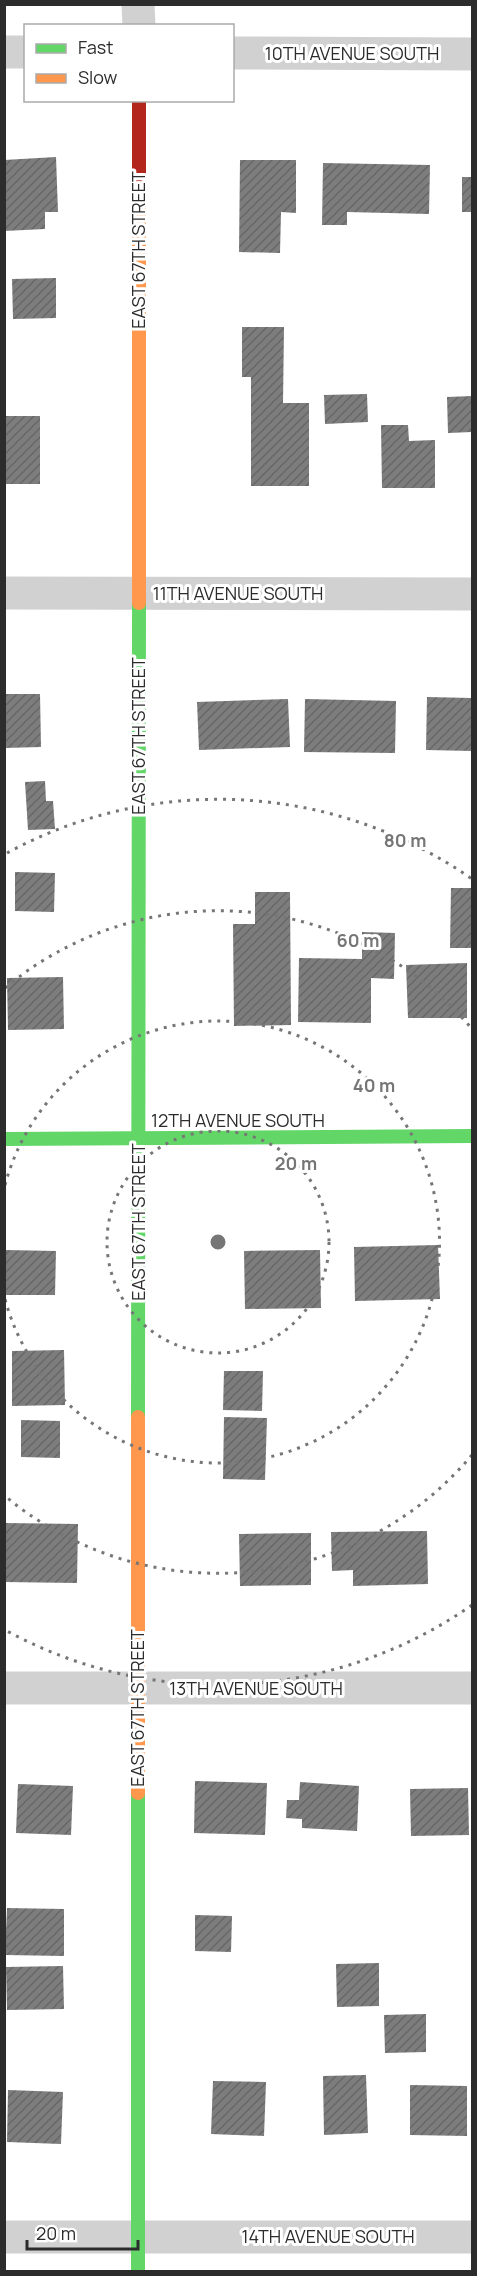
<svg xmlns="http://www.w3.org/2000/svg" width="477" height="2276" viewBox="0 0 477 2276" font-family="Manrope,sans-serif">
  <style>
    .building { fill: url(#building-hatch) }
    .lines { fill: none; stroke-linecap: round; stroke-linejoin: round }
    .street { stroke: #d1d1d1; stroke-width: 33 }
    .fast { stroke: #63d668; stroke-width: 14 }
    .slow { stroke: #ff974d; stroke-width: 14 }
    .jam { stroke: #b3261e; stroke-width: 14 }
    .ring { fill: none; stroke: #767676; stroke-width: 3; stroke-dasharray: 3 6 }
    .labels { text-anchor: middle; dominant-baseline: central; stroke-width: 6; stroke-linejoin: round; paint-order: stroke }
    .street-label { font-size: 18px; fill: #2c2c2c; stroke: #fff }
    .centre { fill: #767676; stroke: #fff; stroke-width: 3 }
    .ring-label { font-size: 18px; text-anchor: middle; font-weight: bold; fill: #767676; stroke: #fff; stroke-width: 6; stroke-linejoin: round; paint-order: stroke }
  </style>
  <defs>
    <pattern id="building-hatch" width="6" height="6" patternUnits="userSpaceOnUse" patternTransform="scale(1.5)"><rect width="6" height="6" fill="#7d7d7d"/><path d="M-1 1l2-2M0 6l6-6M5 7l2-2" fill="none" stroke="#676767"/></pattern>
  </defs>
  <rect width="100%" height="100%" fill="#fff"/>
  <!-- building -->
  <path class="building" d="M56,157L58,212H45V229L4,231V160Z
    M240,160H296V213L281,212L280,253L239,252Z
    M323,163L430,165L429,214L347,212V225H322Z
    M462,177H472V212H462Z
    M56,278V318L13,319L12,279Z
    M242,327H284L283,403H309V486H251V377H242Z
    M367,394L368,422L325,424L324,395Z
    M472,396V432L448,433L447,397Z
    M4,416H40V484H4Z
    M381,425H408L409,441L435,440V488H382Z
    M4,694H40L41,747L4,748Z
    M427,697L472,698V751L426,750Z
    M288,699L290,747L199,750L197,702Z
    M305,699L396,701L395,753L304,752Z
    M45,781L46,801H53L55,829L28,830L25,782Z
    M15,872L55,873L54,912L15,911Z
    M451,888H472V948H450Z
    M255,892H290L291,1025L234,1026L233,924H255Z
    M362,932L395,933L394,979L371,978V1023L298,1022L299,958L362,959Z
    M467,963V1018H408L406,965Z
    M63,977L64,1029L8,1030L7,978Z
    M438,1245L440,1299L355,1301L354,1247Z
    M4,1250L56,1251L55,1295H4Z
    M320,1250L321,1308L245,1309L244,1251Z
    M64,1350L65,1405L12,1406V1351Z
    M224,1371H263L262,1411L223,1410Z
    M224,1417L267,1418L265,1480L223,1479Z
    M21,1420L60,1421V1458L21,1457Z
    M4,1523L78,1524L77,1583L4,1582Z
    M427,1531L428,1584L353,1586V1570L332,1571L331,1532Z
    M311,1533V1585L240,1586L239,1534Z
    M195,1781L267,1783L265,1835L194,1833Z
    M300,1782L359,1786L357,1831L302,1828V1819L286,1818L287,1800H299Z
    M18,1784L73,1786L71,1835L16,1833Z
    M468,1788L469,1835L411,1836L410,1789Z
    M7,1908L64,1909V1956L5,1955Z
    M195,1915L232,1916L231,1952L195,1951Z
    M379,1963V2006L337,2007L336,1964Z
    M63,1966L64,2009L7,2010L6,1967Z
    M426,2014V2052L385,2053L384,2015Z
    M366,2075L368,2133L324,2135L323,2076Z
    M213,2081L266,2082L264,2136L211,2134Z
    M410,2085L467,2086V2136L410,2135Z
    M8,2090L63,2092L61,2144L7,2142Z"/>
  <g class="lines">
    <!-- street -->
    <path class="street" d="M138,4L139,26
      M4,52H26
      M232,53L472,54
      M4,593L472,594
      M4,1688H472
      M4,2237H472"/>
    <!-- fast -->
    <path class="fast" d="M4,1139L472,1136
      M138,1417L139,603
      M138,2272V1793"/>
    <!-- slow -->
    <path class="slow" d="M139,603V192
      M138,1793V1417"/>
    <!-- jam -->
    <path class="jam" d="M139,192V100"/>
  </g>
  <!-- distance rings -->
  <g class="ring">
    <circle cx="218" cy="1242" r="111"/>
    <path d="M5 1185A221 221 0 1 1 5 1299"/>
    <path d="M472 1455A332 332 0 0 1 5 1496M5 988A332 332 0 0 1 472 1029"/>
    <path d="M472 1605A443 443 0 0 1 7 1631M7 853A443 443 0 0 1 472 879"/>
  </g>
  <g class="labels">
    <!-- street labels -->
    <g class="street-label">
      <text x="352" y="53">10TH AVENUE SOUTH</text>
      <text transform="translate(138 250) rotate(-90)">EAST 67TH STREET</text>
      <text x="238" y="593">11TH AVENUE SOUTH</text>
      <text transform="translate(138 736) rotate(-90)">EAST 67TH STREET</text>
      <text x="238" y="1120">12TH AVENUE SOUTH</text>
      <text transform="translate(138 1222) rotate(-90)">EAST 67TH STREET</text>
      <text x="256" y="1688">13TH AVENUE SOUTH</text>
      <text transform="translate(137 1708) rotate(-90)">EAST 67TH STREET</text>
      <text x="328" y="2236">14TH AVENUE SOUTH</text>
    </g>
  </g>
  <circle cx="218" cy="1242" r="9" class="centre"/>
  <g class="ring-label">
    <text x="405" y="847">80 m</text>
    <text x="358" y="947">60 m</text>
    <text x="374" y="1092">40 m</text>
    <text x="296" y="1170">20 m</text>
  </g>
  <!-- border -->
  <rect width="477" height="2276" fill="none" stroke="#2c2c2c" stroke-width="12"/>
  <!-- legend -->
  <rect x="24" y="24" width="210" height="78" fill="#ffffff" stroke="#ababab" stroke-width="1.5"/>
  <rect x="36" y="44" width="30" height="9" fill="#63d668" stroke="#ababab" stroke-width="1.5"/>
  <text x="78" y="54" font-size="18" fill="#2c2c2c">Fast</text>
  <rect x="36" y="74" width="30" height="9" fill="#ff974d" stroke="#ababab" stroke-width="1.5"/>
  <text x="78" y="84" font-size="18" fill="#2c2c2c">Slow</text>
  <!-- scale -->
  <path d="M27 2240v9h111v-9" fill="none" stroke="#2c2c2c" stroke-width="3"/>
  <text x="36" y="2240" font-size="18" fill="#2c2c2c" stroke="#ffffff" stroke-width="4.5" paint-order="stroke">20 m</text>
</svg>
